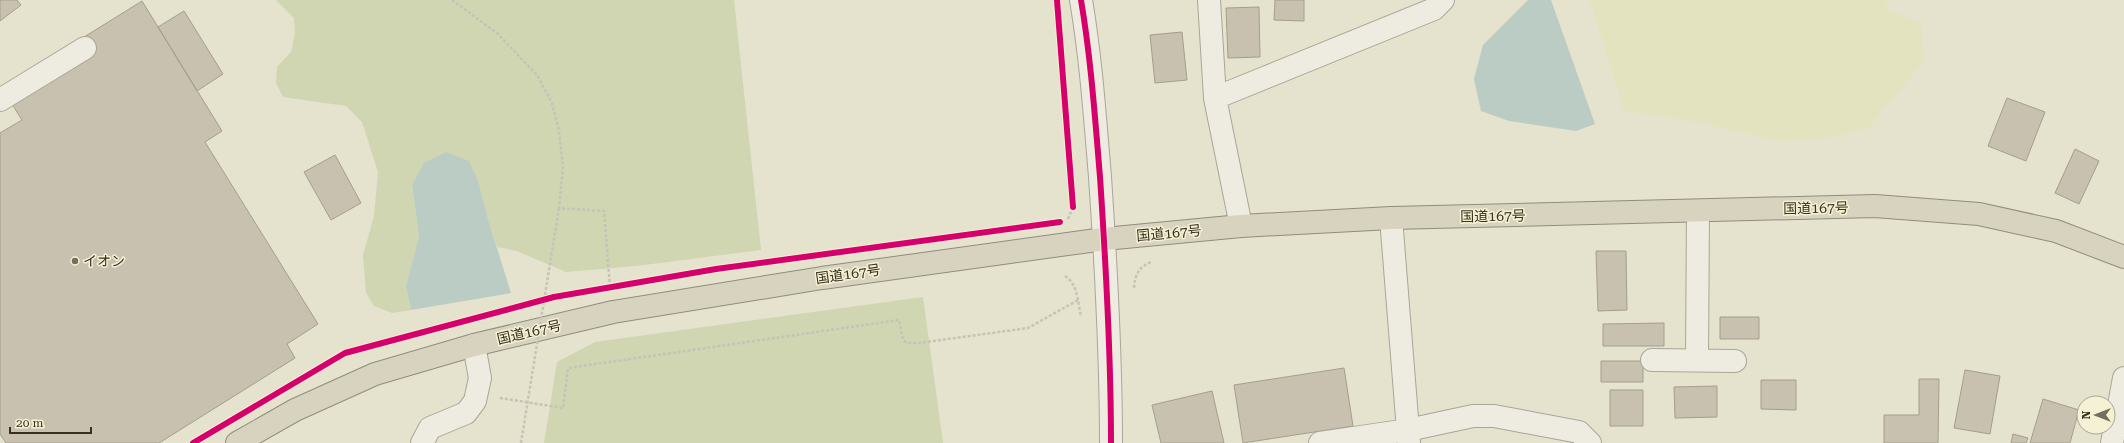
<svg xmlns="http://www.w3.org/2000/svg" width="2124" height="443" viewBox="0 0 2124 443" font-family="'Roboto Serif','Noto Sans JP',serif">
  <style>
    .farmland { fill: #e4e3bf }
    .green { fill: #d0d6b1 }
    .water { fill: #baccc3 }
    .building { fill: #c9c1af; stroke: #a59e8d }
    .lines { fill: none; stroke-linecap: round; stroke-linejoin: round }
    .minor-casing { stroke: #aaa697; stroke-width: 24 }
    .highway-casing { stroke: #908c7e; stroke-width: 24 }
    .path { stroke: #c6c3b7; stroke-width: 2.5; stroke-dasharray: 3 2; stroke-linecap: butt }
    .minor { stroke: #eeebe0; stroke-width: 22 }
    .highway { stroke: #d8d3bf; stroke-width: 22 }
    .path-bridge { stroke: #c6c3b7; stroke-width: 2.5; stroke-dasharray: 3 2; stroke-linecap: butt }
    .cycleway-casing { stroke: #f5f1d5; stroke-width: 8 }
    .cycleway { stroke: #d6006c; stroke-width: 6 }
    .poi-dot { fill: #756e5c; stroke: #f5f1d5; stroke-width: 1.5 }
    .labels { text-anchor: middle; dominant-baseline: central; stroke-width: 3; stroke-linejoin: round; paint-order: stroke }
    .street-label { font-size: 14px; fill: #39301f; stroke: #f5f1d5 }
    .poi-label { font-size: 14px; fill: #39301f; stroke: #f5f1d5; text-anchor: start }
  </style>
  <rect width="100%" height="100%" fill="#e5e2ce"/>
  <!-- farmland -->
  <path class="farmland" d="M1590,0H1885L1889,10L1921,23L1924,61L1869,127L1835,137L1785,142L1687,120L1624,111Z"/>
  <!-- green -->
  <path class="green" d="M276,0H734L761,250L636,266L566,272L517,251L497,247L487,216L412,185L419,236L406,286L411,310L392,313L374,306L366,293L363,255L374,216L378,172L362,122L346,106L283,97L276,83L277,67L291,52L295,33L294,18Z
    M923,297L943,443H544L557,362L595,342Z"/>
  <!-- water -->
  <path class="water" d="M1528,0H1551L1595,124L1576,131L1509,121L1481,111L1474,79L1483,45Z
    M446,152L469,161L478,181L487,216L511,293L411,310L406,286L419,236L412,185L424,163Z"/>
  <!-- building -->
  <path class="building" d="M0,0H17L21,5L0,21Z
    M1275,0H1304V21L1274,20Z
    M142,1L222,131L205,142L318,324L287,344L295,358L159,443H6L0,434V133L22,120L2,88Z
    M1259,7L1260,57L1228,58L1226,8Z
    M184,11L223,74L197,91L158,27Z
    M1182,32L1187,80L1155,83L1150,35Z
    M2007,98L2045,112L2026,161L1988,146Z
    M2075,149L2099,161L2079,204L2055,193Z
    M335,155L361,203L331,220L304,172Z
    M1596,251H1626L1627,310L1598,311Z
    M1720,317H1759V339H1720Z
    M1664,323V346H1603V324Z
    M1601,361H1643V382H1601Z
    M1344,368L1353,426L1243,443L1234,385Z
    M1965,370L2000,376L1990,434L1954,428Z
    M1919,379H1939L1938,443H1884V415H1919Z
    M1761,380H1796V410L1761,409Z
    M1717,386V417L1675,418L1674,387Z
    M1610,390H1643V426H1610Z
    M1212,391L1224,443H1161L1152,405Z
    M2043,399L2079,410L2070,443H2030Z
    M2013,434L2028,438L2026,443H2011Z"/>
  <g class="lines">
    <!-- minor casing -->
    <g class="minor-casing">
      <path id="minor" d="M1081,0C1091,59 1095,118 1100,177C1106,266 1111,354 1111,443
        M1209,0L1215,98
        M0,100L85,48
        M1391,218L1409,443
        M1241,226L1215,98L1434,9L1443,0
        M1652,360L1735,361
        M1697,360L1698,211
        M422,443L430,428L466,413L475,401L480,378L474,345
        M1320,443L1408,430L1473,416H1494L1579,432L1590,443
        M2112,443L2124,378"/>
    </g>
    <!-- highway casing -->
    <g class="highway-casing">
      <path id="highway" d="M237,443L295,410L375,374L474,345L613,312L822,278L1104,239L1241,226L1391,218L1875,206L1979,214L2056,231L2124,257"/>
    </g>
    <!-- path -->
    <path class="path" d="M452,0L497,33L537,75L552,103L559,131L563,167L559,208L604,211L610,287
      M1068,219L1073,207
      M1065,276C1078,284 1078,303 1081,317
      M1134,288C1135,274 1139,267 1151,262
      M500,398L563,408L568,368L899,320L903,340L907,343H919L1028,328L1078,300"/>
    <!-- minor -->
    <use href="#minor" class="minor"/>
    <!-- highway -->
    <use href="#highway" class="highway"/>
    <!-- path-bridge -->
    <path class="path-bridge" d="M521,443L559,208"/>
    <!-- cycleway casing -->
    <g class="cycleway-casing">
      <path id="cycleway" d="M1057,0L1073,207
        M1081,0C1091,59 1095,118 1100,177C1106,266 1111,354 1111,443
        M193,443L345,353L554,297L716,269L1060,222"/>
    </g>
    <!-- cycleway -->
    <use href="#cycleway" class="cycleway"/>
  </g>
  <!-- markers -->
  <circle class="poi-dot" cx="75" cy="261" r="4"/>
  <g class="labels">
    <!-- street labels -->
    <g class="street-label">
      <text transform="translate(1816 208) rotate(-1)">国道167号</text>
      <text transform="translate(1493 216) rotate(-1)">国道167号</text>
      <text transform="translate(1169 233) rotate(-5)">国道167号</text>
      <text transform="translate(848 274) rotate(-8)">国道167号</text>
      <text transform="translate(529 332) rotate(-13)">国道167号</text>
    </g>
    <!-- poi labels -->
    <g class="poi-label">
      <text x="83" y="261">イオン</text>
    </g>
  </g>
  <!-- north arrow -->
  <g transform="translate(2096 415) rotate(270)"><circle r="19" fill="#f5f1d5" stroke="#aaa48c"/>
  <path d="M0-3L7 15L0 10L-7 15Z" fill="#756e5c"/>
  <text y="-6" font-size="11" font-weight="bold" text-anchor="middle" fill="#39301f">N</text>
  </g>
  <!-- scale -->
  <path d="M10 427v6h81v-6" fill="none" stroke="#39301f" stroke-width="2"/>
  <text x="16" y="427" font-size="12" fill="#39301f" stroke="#f5f1d5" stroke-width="3" paint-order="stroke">20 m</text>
</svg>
